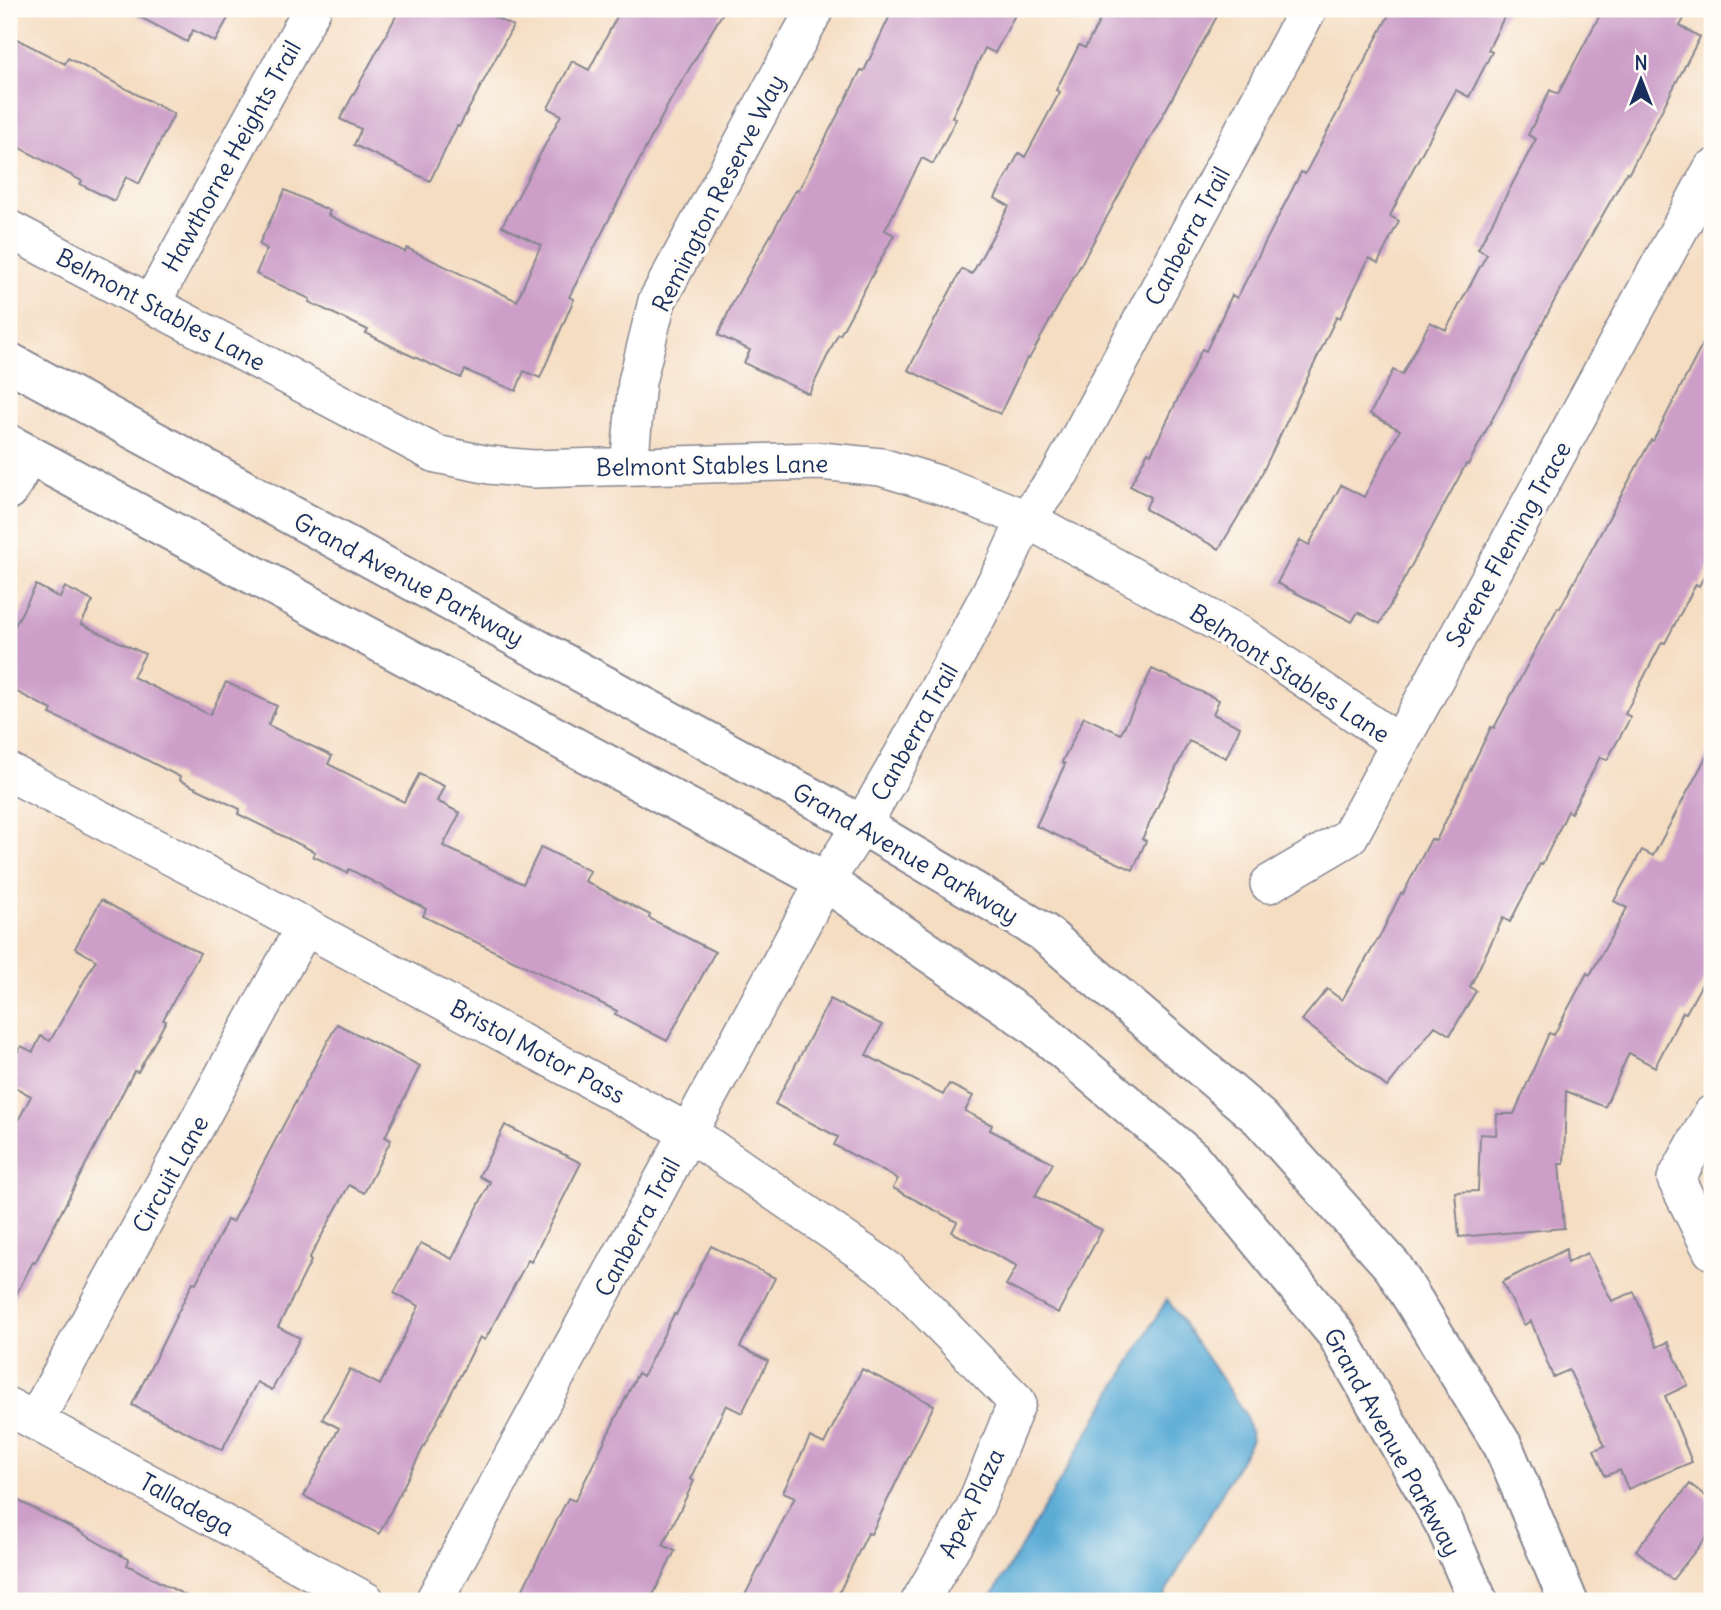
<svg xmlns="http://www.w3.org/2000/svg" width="1721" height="1610" viewBox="0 0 1721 1610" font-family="Delius,sans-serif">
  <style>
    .water { fill: #5bacd6; stroke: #3b6e9a; stroke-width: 2 }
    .building { fill: #cc9ec8 }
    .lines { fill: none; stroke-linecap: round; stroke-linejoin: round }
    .street-casing { stroke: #888690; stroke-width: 40 }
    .secondary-casing { stroke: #888690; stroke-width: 42 }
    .street { stroke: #fff; stroke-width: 37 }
    .secondary { stroke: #fff; stroke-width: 38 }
    .labels { text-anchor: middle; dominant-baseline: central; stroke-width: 7; stroke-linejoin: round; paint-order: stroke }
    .street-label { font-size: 24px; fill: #1b2f5e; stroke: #fdfcf7 }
  </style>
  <rect width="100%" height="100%" fill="#fdfcf7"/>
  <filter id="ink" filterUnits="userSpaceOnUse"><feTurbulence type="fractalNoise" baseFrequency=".0143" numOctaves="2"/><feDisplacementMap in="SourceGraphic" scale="14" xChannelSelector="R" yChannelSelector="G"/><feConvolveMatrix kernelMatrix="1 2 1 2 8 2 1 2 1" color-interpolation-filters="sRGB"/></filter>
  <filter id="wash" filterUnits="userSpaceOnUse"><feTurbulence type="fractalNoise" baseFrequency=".00686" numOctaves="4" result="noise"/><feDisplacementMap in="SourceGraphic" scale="28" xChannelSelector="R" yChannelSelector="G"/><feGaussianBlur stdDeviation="1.57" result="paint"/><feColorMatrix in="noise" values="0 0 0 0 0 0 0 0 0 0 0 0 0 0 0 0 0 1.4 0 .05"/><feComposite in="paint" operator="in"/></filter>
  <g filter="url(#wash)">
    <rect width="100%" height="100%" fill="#f5ddc2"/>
    <!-- water -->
    <path class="water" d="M1167,1299L1245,1414L1252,1439L1161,1601H989Z"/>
    <g id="blocks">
      <!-- building -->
      <path class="building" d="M125,9H233L215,42L193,30L187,42Z
        M400,9H478L513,26L459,127L457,126L430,181L354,145L361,129L340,119Z
        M621,9H725L670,101L569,297L574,299L540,378L524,371L516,391L465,370L461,378L403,352L366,333L368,330L309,302L310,299L256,274L267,249L259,244L285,190L330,211L328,215L405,252L407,248L517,301L541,245L502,226L561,115L548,108L572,61L589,70Z
        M893,9H1018L995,53L985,48L952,117L956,119L933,164L922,158L885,230L894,235L840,335L838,334L809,394L744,363L750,350L718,335L733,302L796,190L798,191L861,70L864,71Z
        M1106,9H1221L1029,359L1027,358L1000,414L908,370L962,269L972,274L1009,206L995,198L1019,153L1025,157L1060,92L1056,90L1079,45L1085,48Z
        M1392,9H1508L1488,50L1492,52L1469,97L1456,90L1413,169L1390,216L1399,221L1378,263L1369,258L1340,318L1337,316L1254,490L1219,549L1145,509L1151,497L1130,486L1148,452L1151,454L1202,349L1206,351L1232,295L1237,298L1301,172L1305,174Z
        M1603,9H1689L1680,26L1700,37L1629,173L1627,172L1559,292L1468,465L1466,464L1380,624L1358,612L1352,622L1277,583L1300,540L1309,545L1341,485L1364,497L1400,430L1370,414L1393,370L1402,375L1430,322L1446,330L1487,254L1478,249L1536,139L1528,135L1550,90L1558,94Z
        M9,35L65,64L68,58L174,114L139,184L126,177L114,201L80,184L82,181L9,142Z
        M1712,326V561L1699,586L1696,584L1665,643L1662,642L1625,714L1631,717L1607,760L1600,757L1571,813L1568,811L1542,865L1540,864L1510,922L1503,918L1470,987L1476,991L1450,1035L1435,1026L1387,1087L1302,1020L1327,989L1342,1000L1382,932L1401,893L1403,894L1431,839L1436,841L1491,727L1494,728L1558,607L1560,608L1651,440L1653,441Z
        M36,585L60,598L65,587L93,601L81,624L145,654L133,677L210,715L226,682L277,706L268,725L332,756L328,764L404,802L419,774L444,786L437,801L460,813L443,846L523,884L541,847L590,871L585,881L650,915L649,918L715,952L667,1041L615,1014L617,1011L423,916L426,909L349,869L347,873L313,856L315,852L238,814L240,809L179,780L180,777L104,738L50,714L52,710L9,688V637Z
        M1152,669L1219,700L1213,714L1240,727L1226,758L1189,741L1142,839L1146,841L1133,870L1036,826L1065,764L1062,762L1084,717L1121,734Z
        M1712,746V966L1686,1013L1683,1012L1655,1067L1629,1053L1605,1107L1566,1091L1564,1164H1559L1564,1228L1459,1237L1455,1192L1478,1191L1480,1134L1496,1135L1497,1114H1514L1549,1033L1554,1035L1587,973L1590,975L1627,908L1614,901L1642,850L1653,856Z
        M101,900L200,953L163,1020L166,1021L138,1072L134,1071L35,1263L33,1262L9,1308V1138L31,1096L9,1084V1068L21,1046L33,1052L41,1036L50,1041L96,960L75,948Z
        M830,999L882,1025L866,1055L943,1095L949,1084L973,1096L965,1111L992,1125L990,1130L1053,1163L1035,1196L1102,1230L1058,1313L1006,1285L1017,1266L952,1232L957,1222L893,1188L898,1179L834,1145L838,1137L775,1104Z
        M337,1024L420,1066L385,1137L391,1140L364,1193L349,1185L309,1259L311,1261L278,1327L300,1338L272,1390L257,1382L222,1450L132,1405L193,1282L196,1283L227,1220L232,1222Z
        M505,1125L581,1163L531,1262L528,1260L485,1340L480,1337L379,1534L304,1496L339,1428L322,1419L350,1369L380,1385L419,1306L394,1293L421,1243L452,1259L490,1182L479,1176Z
        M711,1246L775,1278L740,1347L768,1361L742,1413L726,1405L690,1479L694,1481L663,1545L675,1551L650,1601H517L568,1498L575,1501L638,1373L643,1376L674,1314L676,1315Z
        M1566,1249L1567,1263L1587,1253L1612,1301L1634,1292L1657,1347L1668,1342L1688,1385L1665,1396L1692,1462L1628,1489L1620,1470L1605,1476L1594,1450L1605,1446L1569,1370L1553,1377L1531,1321L1524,1325L1502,1282Z
        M862,1369L934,1405L871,1534L868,1533L835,1601H742L795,1497L783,1492L810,1437L824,1444Z
        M1690,1484L1712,1501V1530L1672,1580L1636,1550Z
        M9,1496L78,1531L129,1560L127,1565L196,1601H9Z"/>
    </g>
  </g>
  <g filter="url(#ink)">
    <use href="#blocks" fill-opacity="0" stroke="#888690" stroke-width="2"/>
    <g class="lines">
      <!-- street casing -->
      <g class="street-casing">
        <path id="street" d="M9,229L436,454L489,465L533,469L820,461L881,467L944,486L1026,519L1241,635L1400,744
          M151,304L312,9
          M629,466L637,382L657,301L815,9
          M9,772L257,901L688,1132L888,1270L1017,1402L974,1509L920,1601
          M1269,884L1349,837L1712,169
          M1712,1114L1676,1179L1712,1251
          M9,1407L366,1601
          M35,1421L305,926
          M434,1601L825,881L862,825L903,754L1003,569L1026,519L1061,472L1308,9"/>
      </g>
      <!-- secondary casing -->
      <g class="secondary-casing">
        <path id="secondary" d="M9,362L862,825L1043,932L1260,1118L1393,1267L1503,1446L1568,1601
          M9,444L825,881L1034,1025L1192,1159L1337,1335L1445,1525L1478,1601
          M9,490L28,455"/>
      </g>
      <!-- street -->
      <use href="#street" class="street"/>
      <!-- secondary -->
      <use href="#secondary" class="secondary"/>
    </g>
  </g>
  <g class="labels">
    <!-- street labels -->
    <g class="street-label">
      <text transform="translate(231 156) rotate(-61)">Hawthorne Heights Trail</text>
      <text transform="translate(718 193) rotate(-63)">Remington Reserve Way</text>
      <text transform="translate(1187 236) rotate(-62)">Canberra Trail</text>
      <text transform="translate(161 309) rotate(28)">Belmont Stables Lane</text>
      <text transform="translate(712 465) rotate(-1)">Belmont Stables Lane</text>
      <text transform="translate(1508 544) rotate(-61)">Serene Fleming Trace</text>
      <text transform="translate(409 579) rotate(28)">Grand Avenue Parkway</text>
      <text transform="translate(1290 673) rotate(33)">Belmont Stables Lane</text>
      <text transform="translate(914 732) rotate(-61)">Canberra Trail</text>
      <text transform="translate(906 853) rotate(30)">Grand Avenue Parkway</text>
      <text transform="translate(538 1051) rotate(28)">Bristol Motor Pass</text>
      <text transform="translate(170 1174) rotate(-61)">Circuit Lane</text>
      <text transform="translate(637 1227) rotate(-62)">Canberra Trail</text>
      <text transform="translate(1393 1442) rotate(61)">Grand Avenue Parkway</text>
      <text transform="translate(971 1503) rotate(-64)">Apex Plaza</text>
      <text transform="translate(187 1504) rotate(29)">Talladega</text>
    </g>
  </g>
  <!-- margin -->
  <rect width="1721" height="1610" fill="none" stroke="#fdfcf7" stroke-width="35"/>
  <!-- north arrow -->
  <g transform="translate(1641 80)" stroke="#fdfcf7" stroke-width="5" paint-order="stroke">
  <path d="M0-5L12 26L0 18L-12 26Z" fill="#1b2f5e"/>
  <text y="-10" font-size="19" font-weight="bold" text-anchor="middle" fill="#1b2f5e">N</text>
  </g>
</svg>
